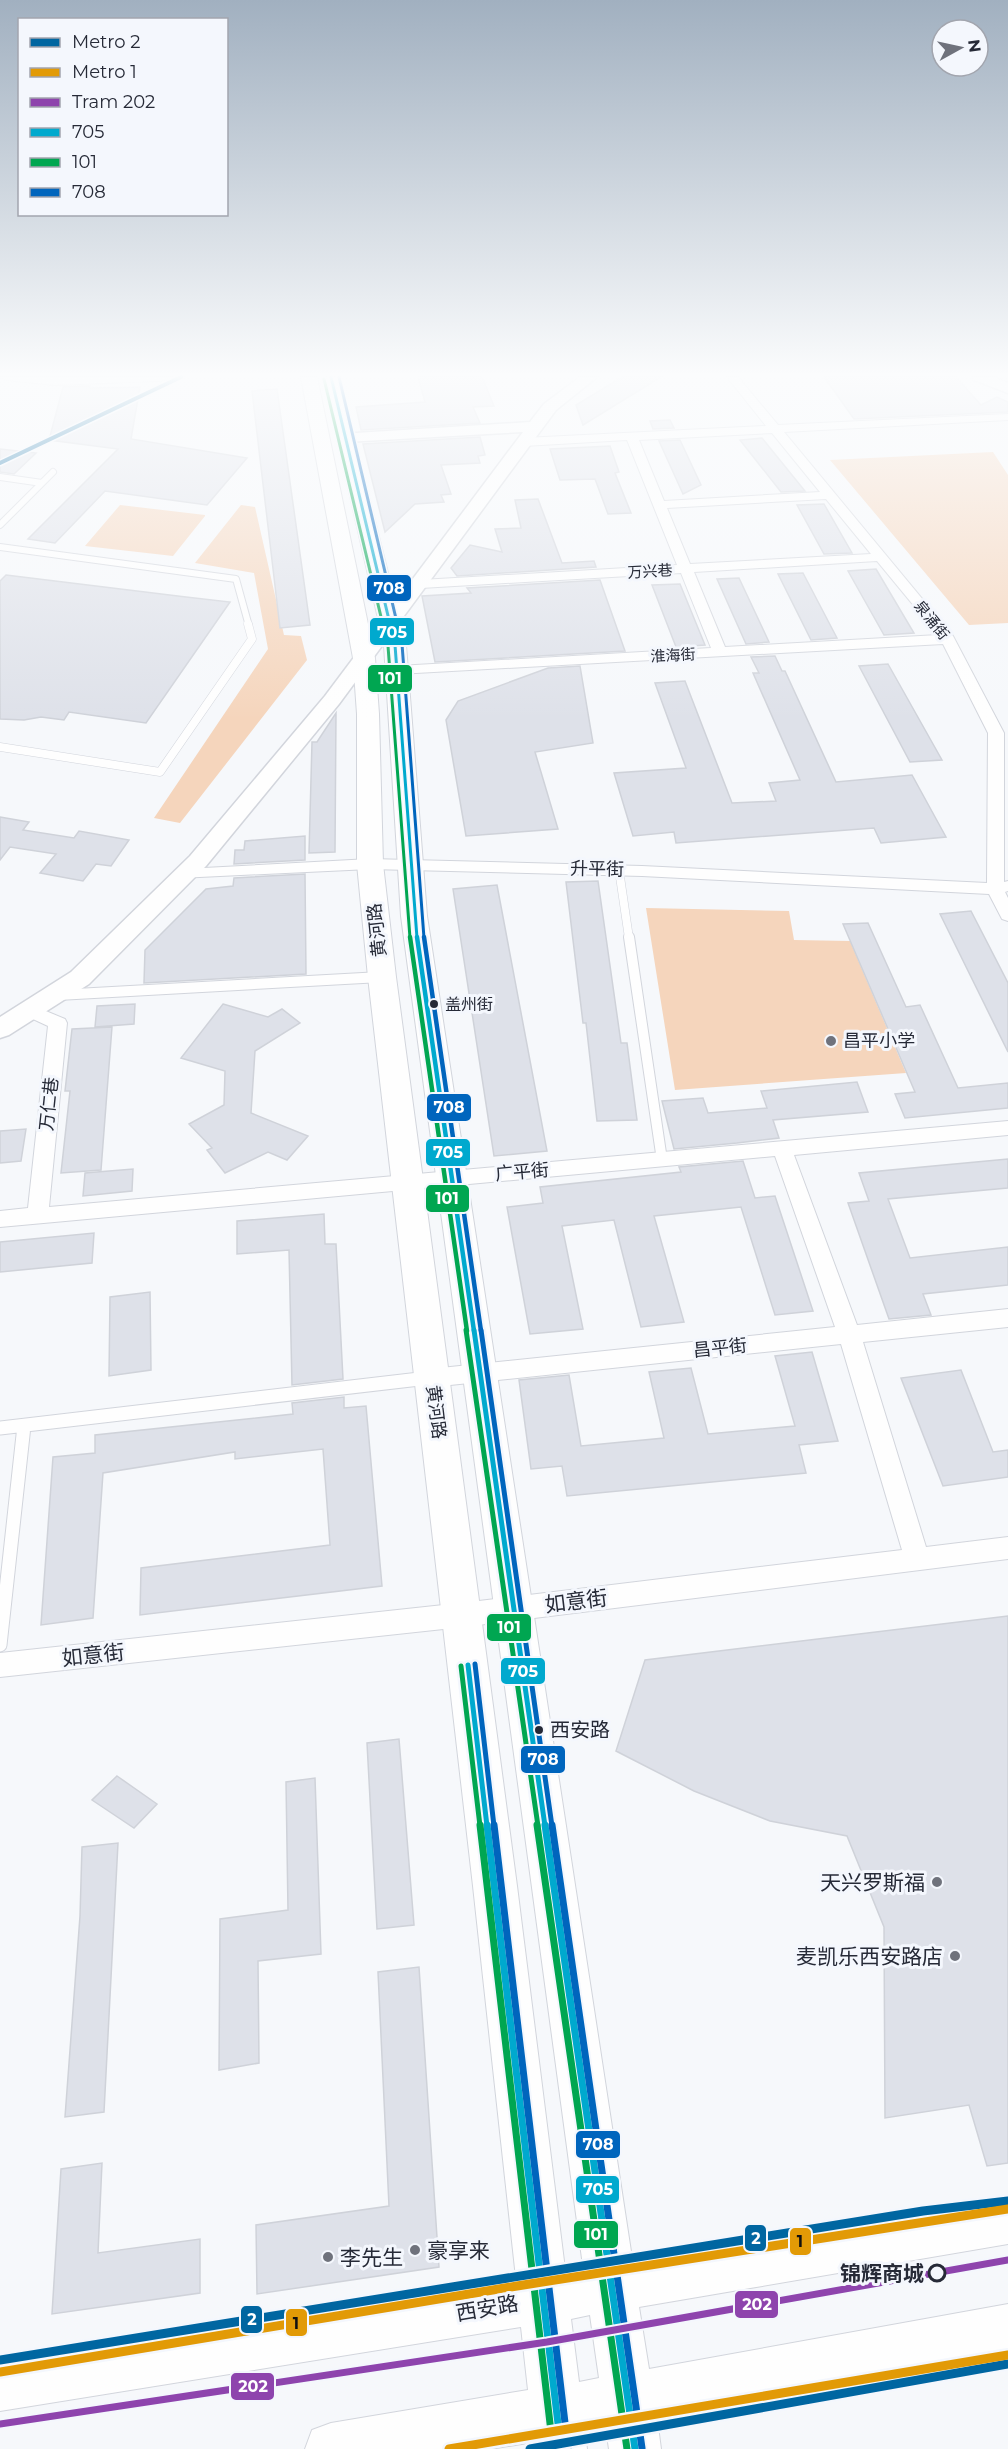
<svg xmlns="http://www.w3.org/2000/svg" width="1008" height="2449" viewBox="0 0 1008 2449" font-family="Montserrat,'Noto Sans SC',sans-serif">
  <style>
    .green { fill: #f5d5bc }
    .building { fill: #dee1e9; stroke: #cfd2d9; stroke-width: 1.5 }
    .lines { fill: none; stroke-linecap: round; stroke-linejoin: round }
    .lane-far3-casing { stroke: #d2d5dc; stroke-width: 8 }
    .lane-far2-casing { stroke: #d2d5dc; stroke-width: 9 }
    .lane-far1-casing { stroke: #d2d5dc; stroke-width: 12 }
    .lane-casing { stroke: #d2d5dc; stroke-width: 15 }
    .street-casing { stroke: #d2d5dc; stroke-width: 2 }
    .secondary-casing { stroke: #d2d5dc; stroke-width: 3 }
    .primary-casing { stroke: #d2d5dc; stroke-width: 2 }
    .lane-far3 { stroke: #fefefe; stroke-width: 6 }
    .lane-far2 { stroke: #fefefe; stroke-width: 8 }
    .lane-far1 { stroke: #fefefe; stroke-width: 10 }
    .lane { stroke: #fefefe; stroke-width: 13 }
    .street { fill: #fefefe; fill-rule: evenodd }
    .secondary { fill: #fefefe; fill-rule: evenodd }
    .primary { fill: #fefefe; fill-rule: evenodd }
    .bus-1-far3-casing { stroke: #f4f7fd; stroke-width: 6 }
    .bus-1-far2-casing { stroke: #f4f7fd; stroke-width: 9 }
    .bus-1-far1-casing { stroke: #f4f7fd; stroke-width: 10 }
    .bus-1-casing { stroke: #f4f7fd; stroke-width: 11 }
    .bus-2-far3-casing { stroke: #f4f7fd; stroke-width: 6 }
    .bus-2-far2-casing { stroke: #f4f7fd; stroke-width: 9 }
    .bus-2-far1-casing { stroke: #f4f7fd; stroke-width: 10 }
    .bus-2-casing { stroke: #f4f7fd; stroke-width: 11 }
    .bus-3-far3-casing { stroke: #f4f7fd; stroke-width: 6 }
    .bus-3-far2-casing { stroke: #f4f7fd; stroke-width: 9 }
    .bus-3-far1-casing { stroke: #f4f7fd; stroke-width: 10 }
    .bus-3-casing { stroke: #f4f7fd; stroke-width: 11 }
    .bus-1-far3 { stroke: #00a9ce; stroke-width: 3 }
    .bus-1-far2 { stroke: #00a9ce; stroke-width: 4.5 }
    .bus-1-far1 { stroke: #00a9ce; stroke-width: 5 }
    .bus-1 { stroke: #00a9ce; stroke-width: 7 }
    .bus-2-far3 { stroke: #00a651; stroke-width: 3 }
    .bus-2-far2 { stroke: #00a651; stroke-width: 4.5 }
    .bus-2-far1 { stroke: #00a651; stroke-width: 5 }
    .bus-2 { stroke: #00a651; stroke-width: 7 }
    .bus-3-far3 { stroke: #0065bd; stroke-width: 3 }
    .bus-3-far2 { stroke: #0065bd; stroke-width: 4.5 }
    .bus-3-far1 { stroke: #0065bd; stroke-width: 5 }
    .bus-3 { stroke: #0065bd; stroke-width: 7 }
    .tram-1-casing { stroke: #f4f7fd; stroke-width: 11 }
    .tram-1 { stroke: #8e44ad; stroke-width: 7 }
    .metro-1-far1-casing { stroke: #f4f7fd; stroke-width: 7 }
    .metro-1-casing { stroke: #f4f7fd; stroke-width: 14 }
    .metro-2-casing { stroke: #f4f7fd; stroke-width: 14 }
    .metro-1-far1 { stroke: #0066a1; stroke-width: 4 }
    .metro-1 { stroke: #0066a1; stroke-width: 9 }
    .metro-2 { stroke: #e29a06; stroke-width: 9 }
    .bus-dot { fill: #262a37; stroke: #f4f7fd; stroke-width: 2 }
    .poi-dot { fill: #6f727c; stroke: #f4f7fd; stroke-width: 2 }
    .stop-dot { fill: #f4f7fd; stroke: #262a37; stroke-width: 3 }
    .labels { text-anchor: middle; dominant-baseline: central; stroke-width: 6; stroke-linejoin: round; paint-order: stroke }
    .far-street-label { font-size: 15px; fill: #262a37; stroke: #f4f7fd }
    .bus-label { font-size: 16px; fill: #262a37; stroke: #f4f7fd; text-anchor: start }
    .street-label { font-size: 18px; fill: #262a37; stroke: #f4f7fd }
    .poi-label { font-size: 18px; fill: #262a37; stroke: #f4f7fd; text-anchor: start }
    .near-bus-label { font-size: 20px; fill: #262a37; stroke: #f4f7fd; text-anchor: start }
    .near-street-label { font-size: 21px; fill: #262a37; stroke: #f4f7fd }
    .near-poi-label { font-size: 21px; fill: #262a37; stroke: #f4f7fd; text-anchor: end }
    .near-stop-label { font-size: 21px; font-weight: bold; fill: #262a37; stroke: #f4f7fd; text-anchor: end }
    .line-badge { stroke: #f4f7fd; stroke-width: 2 }
    .badge-label { font-size: 16px; text-anchor: middle; font-weight: bold; fill: #fff }
    .pale-badge-label { font-size: 16px; text-anchor: middle; font-weight: bold; fill: #111 }
  </style>
  <rect width="100%" height="100%" fill="#f6f8fb"/>
  <!-- green -->
  <path class="green" d="M993,452L1008,475V623L969,625L830,460Z
    M120,505L205,515V516L173,556L85,546Z
    M241,505L255,507L284,635L301,636L307,660L180,823L154,818L268,649L254,573L195,563Z
    M646,908L789,911L794,940L850,941L906,1073L675,1090Z"/>
  <!-- building -->
  <path class="building" d="M418,377H482L494,406L473,407L480,423L361,430L356,407L425,402Z
    M622,377H661L583,425L576,405Z
    M824,377H956L981,405L997,397L1008,402V412L854,419Z
    M90,386V388L140,387L131,439L247,458L207,505L105,491L55,543L28,539L118,449L49,440L63,387Z
    M277,389L310,625L280,628L252,391Z
    M670,420L674,428L653,429L650,421Z
    M480,437L485,455L478,456L480,463L441,465L451,494L441,495L444,502L415,504L385,532L363,444Z
    M762,438L805,491L781,492L740,440Z
    M680,440L701,485L683,494L659,441Z
    M610,446L619,472L615,473L631,513L608,514L595,479L560,480L550,449Z
    M0,449L36,453L14,474L0,472Z
    M538,499L562,563L594,561L596,567L457,576L451,568L470,545L502,552L495,529L521,528L515,500Z
    M824,504L852,553L824,554L797,505Z
    M876,569L914,633L884,635L848,571Z
    M803,573L837,638L811,640L778,574Z
    M6,575L186,597L230,602L146,723L69,712L64,720L41,717L24,720L0,719V581Z
    M739,578L769,642L746,644L717,579Z
    M600,580L625,651L435,662L422,596L471,593L467,588Z
    M680,584L705,645L676,647L652,585Z
    M775,656L782,671H785L836,782L912,775L946,837L881,843L874,828L676,843L674,832L633,836L614,773L686,768L655,683L685,681L732,803L776,801L769,783L800,780L753,673H759L751,657Z
    M888,664L942,760L910,762L859,666Z
    M580,666L593,743L535,752L558,829L466,836L446,720L458,701L548,668Z
    M336,713L335,852L309,853L312,742H317Z
    M0,817L29,822L23,830L74,838L79,831L129,840L111,866L96,864L83,881L40,873L56,854L10,847L0,860Z
    M305,836V860L234,864L235,850H244L245,841Z
    M305,874L306,974L144,983L145,950L206,889L233,886L234,878Z
    M598,881L621,1043H627L637,1120L597,1121L586,1023H583L566,882Z
    M497,885L547,1151L494,1156L453,889Z
    M971,911L1008,983V1052L940,914Z
    M868,923L906,1007L920,1005L958,1088L1008,1083V1108L905,1118L895,1094L915,1092L843,924Z
    M135,1004L134,1024L95,1027L97,1006Z
    M223,1004L268,1017L282,1009L300,1023L255,1051L251,1113L308,1136L287,1160L268,1152L225,1173L207,1150L212,1148L189,1124L224,1105L225,1071L181,1058Z
    M112,1027L101,1170L61,1173L70,1091H65L72,1029Z
    M857,1082L868,1112L773,1120L779,1138L737,1143L674,1149L662,1101L703,1098L708,1113L767,1108L761,1091Z
    M26,1129L21,1161L0,1163V1131Z
    M1008,1159V1188L888,1199L910,1258L1008,1247V1285L923,1294L931,1315L889,1319L848,1203L869,1201L859,1173Z
    M743,1161L755,1198L775,1196L813,1311L775,1315L741,1207L654,1216L684,1322L641,1327L614,1220L562,1226L583,1329L530,1334L507,1207L543,1203L540,1187L681,1172L679,1167Z
    M133,1169L132,1191L83,1196L85,1173Z
    M324,1214L325,1244H336L343,1379L292,1385L289,1250L237,1254V1221Z
    M94,1233L92,1263L0,1272V1242Z
    M150,1292L151,1370L109,1376L110,1297Z
    M812,1352L838,1441L799,1445L806,1473L567,1496L562,1466L531,1469L519,1380L569,1375L581,1446L664,1438L649,1372L691,1368L708,1434L795,1426L775,1356Z
    M961,1370L993,1452L1008,1450V1477L943,1486L901,1378Z
    M344,1397V1408L366,1406L382,1586L140,1615L141,1568L330,1545L323,1449L235,1459V1452L103,1473L93,1618L41,1625L53,1457L95,1453V1435L293,1414L292,1403Z
    M1008,1616V2163L987,2166L969,2105L885,2118L884,1927L847,1836L770,1821L694,1791L616,1751L645,1660Z
    M399,1739L414,1925L377,1929L367,1743Z
    M117,1776L157,1804L134,1828L92,1800Z
    M315,1778L321,1954L258,1961L259,2063L219,2070L220,1919L288,1910L286,1782Z
    M118,1843L104,2112L65,2117L80,1916L82,1847Z
    M419,1967L439,2267L257,2294L256,2225L389,2206L378,1972Z
    M102,2163L98,2253L200,2239V2293L52,2314L61,2169Z"/>
  <g class="lines">
    <!-- lane-far3 casing -->
    <g class="lane-far3-casing">
      <path id="lane-far3" d="M0,477L42,483L0,525
        M42,483L53,472
        M0,547L236,579L249,626"/>
    </g>
    <!-- lane-far2 casing -->
    <g class="lane-far2-casing">
      <path id="lane-far2" d="M0,747L160,772L252,639L248,624
        M619,870L629,938"/>
    </g>
    <!-- lane-far1 casing -->
    <g class="lane-far1-casing">
      <path id="lane-far1" d="M629,937L662,1160
        M58,995L381,977"/>
    </g>
    <!-- lane casing -->
    <g class="lane-casing">
      <path id="lane" d="M0,1428L428,1378
        M0,1645L24,1426"/>
    </g>
    <!-- street casing -->
    <g class="street-casing">
      <path id="street" d="M1,377H185L180,380L55,385L6,380Z
        M727,377H738L778,425L1008,414V420L784,432L953,636L1004,733V882L1008,881V891L1005,892L1008,898V921L1002,919L989,894L642,876L370,869L179,878L177,874L179,870L185,869L370,859L642,866L987,883L988,733L943,644L398,674L391,670L398,666L711,648L681,573L421,588L414,584L421,580L677,565L627,440L524,446L518,442L524,438L766,426ZM772,433L820,492L664,501L639,440ZM826,499L871,554L690,564L667,508ZM877,561L938,635L725,647L694,572Z
        M29,1004L65,1019L67,1023L49,1207L1008,1121V1135L794,1155L857,1325L1008,1309V1327L863,1342L926,1547L1008,1537V1559L462,1627L0,1677V1653L462,1603L902,1550L841,1344L431,1387L423,1385L420,1378L423,1371L431,1369L835,1327L775,1156L0,1227V1211L28,1208L48,1026L22,1014L20,1010L22,1006Z"/>
    </g>
    <!-- secondary casing -->
    <g class="secondary-casing">
      <path id="secondary" d="M580,377H597L556,410L339,704L206,866L89,984L9,1035L0,1038V1017L71,972L190,856L325,696L523,432L346,442L340,440L338,437L340,434L530,422L544,404Z
        M972,377H993L1008,383V393L974,380Z"/>
    </g>
    <!-- primary casing -->
    <g class="primary-casing">
      <path id="primary" d="M301,377H317L375,658L379,714L383,864L396,977L517,1886L565,2269L583,2266L401,916L384,645L323,377H339L406,645L427,916L632,2258L1008,2196V2244L639,2307L649,2369L1008,2304V2354L657,2419L661,2449H609L606,2429L585,2433L587,2449H535L534,2442L490,2449H305L312,2430L331,2423L528,2390L521,2327L0,2411V2359L516,2278L473,1886L368,977L357,864V714L353,658ZM590,2315L599,2378L579,2382L571,2319Z"/>
    </g>
    <!-- lane-far3 -->
    <use href="#lane-far3" class="lane-far3"/>
    <!-- lane-far2 -->
    <use href="#lane-far2" class="lane-far2"/>
    <!-- lane-far1 -->
    <use href="#lane-far1" class="lane-far1"/>
    <!-- lane -->
    <use href="#lane" class="lane"/>
    <!-- street -->
    <use href="#street" class="street"/>
    <!-- secondary -->
    <use href="#secondary" class="secondary"/>
    <!-- primary -->
    <use href="#primary" class="primary"/>
    <!-- bus-1-far3 casing -->
    <g class="bus-1-far3-casing">
      <path id="bus-1-far3" d="M331,377L395,645L417,938"/>
    </g>
    <!-- bus-1-far2 casing -->
    <g class="bus-1-far2-casing">
      <path id="bus-1-far2" d="M417,937L474,1331"/>
    </g>
    <!-- bus-1-far1 casing -->
    <g class="bus-1-far1-casing">
      <path id="bus-1-far1" d="M474,1330L545,1826
        M468,1665L487,1826"/>
    </g>
    <!-- bus-1 casing -->
    <g class="bus-1-casing">
      <path id="bus-1" d="M487,1825L561,2449
        M545,1825L635,2449"/>
    </g>
    <!-- bus-2-far3 casing -->
    <g class="bus-2-far3-casing">
      <path id="bus-2-far3" d="M324,379L388,646L410,938"/>
    </g>
    <!-- bus-2-far2 casing -->
    <g class="bus-2-far2-casing">
      <path id="bus-2-far2" d="M410,937L467,1331"/>
    </g>
    <!-- bus-2-far1 casing -->
    <g class="bus-2-far1-casing">
      <path id="bus-2-far1" d="M466,1330L538,1826
        M461,1666L480,1826"/>
    </g>
    <!-- bus-2 casing -->
    <g class="bus-2-casing">
      <path id="bus-2" d="M480,1825L553,2449
        M537,1825L627,2449"/>
    </g>
    <!-- bus-3-far3 casing -->
    <g class="bus-3-far3-casing">
      <path id="bus-3-far3" d="M339,377L402,644L424,938"/>
    </g>
    <!-- bus-3-far2 casing -->
    <g class="bus-3-far2-casing">
      <path id="bus-3-far2" d="M424,937L481,1331"/>
    </g>
    <!-- bus-3-far1 casing -->
    <g class="bus-3-far1-casing">
      <path id="bus-3-far1" d="M481,1330L552,1826
        M475,1664L494,1826"/>
    </g>
    <!-- bus-3 casing -->
    <g class="bus-3-casing">
      <path id="bus-3" d="M494,1825L568,2448
        M552,1825L642,2448"/>
    </g>
    <!-- bus-1-far3 -->
    <use href="#bus-1-far3" class="bus-1-far3"/>
    <!-- bus-1-far2 -->
    <use href="#bus-1-far2" class="bus-1-far2"/>
    <!-- bus-1-far1 -->
    <use href="#bus-1-far1" class="bus-1-far1"/>
    <!-- bus-1 -->
    <use href="#bus-1" class="bus-1"/>
    <!-- bus-2-far3 -->
    <use href="#bus-2-far3" class="bus-2-far3"/>
    <!-- bus-2-far2 -->
    <use href="#bus-2-far2" class="bus-2-far2"/>
    <!-- bus-2-far1 -->
    <use href="#bus-2-far1" class="bus-2-far1"/>
    <!-- bus-2 -->
    <use href="#bus-2" class="bus-2"/>
    <!-- bus-3-far3 -->
    <use href="#bus-3-far3" class="bus-3-far3"/>
    <!-- bus-3-far2 -->
    <use href="#bus-3-far2" class="bus-3-far2"/>
    <!-- bus-3-far1 -->
    <use href="#bus-3-far1" class="bus-3-far1"/>
    <!-- bus-3 -->
    <use href="#bus-3" class="bus-3"/>
    <!-- tram-1 casing -->
    <g class="tram-1-casing">
      <path id="tram-1" d="M0,2424L547,2342L1008,2260"/>
    </g>
    <!-- tram-1 -->
    <use href="#tram-1" class="tram-1"/>
    <!-- metro-1-far1 casing -->
    <g class="metro-1-far1-casing">
      <path id="metro-1-far1" d="M0,463L181,377"/>
    </g>
    <!-- metro-1 casing -->
    <g class="metro-1-casing">
      <path id="metro-1" d="M0,2360L923,2211L1008,2201
        M530,2449L1008,2364"/>
    </g>
    <!-- metro-2 casing -->
    <g class="metro-2-casing">
      <path id="metro-2" d="M0,2372L517,2286L1008,2209
        M449,2449L1008,2355"/>
    </g>
    <!-- metro-1-far1 -->
    <use href="#metro-1-far1" class="metro-1-far1"/>
    <!-- metro-1 -->
    <use href="#metro-1" class="metro-1"/>
    <!-- metro-2 -->
    <use href="#metro-2" class="metro-2"/>
  </g>
  <!-- sky -->
  <linearGradient id="sky" x2="0" y2="1"><stop stop-color="#a1b0c0"/><stop offset="0.52" stop-color="#fbfcfd"/><stop offset="1" stop-color="#fbfcfd" stop-opacity="0"/></linearGradient>
  <rect width="1008" height="720" fill="url(#sky)"/>
  <!-- markers -->
  <g class="bus-dot">
    <circle cx="434" cy="1004" r="5"/>
    <circle cx="539" cy="1730" r="5"/>
  </g>
  <g class="poi-dot">
    <circle cx="831" cy="1041" r="6"/>
    <circle cx="937" cy="1882" r="6"/>
    <circle cx="955" cy="1956" r="6"/>
    <circle cx="415" cy="2250" r="6"/>
    <circle cx="328" cy="2257" r="6"/>
  </g>
  <circle class="stop-dot" cx="937" cy="2273" r="8"/>
  <g class="labels">
    <!-- far-street labels -->
    <g class="far-street-label">
      <text transform="translate(650 571) rotate(-3)">万兴巷</text>
      <text transform="translate(932 620) rotate(51)">泉涌街</text>
      <text transform="translate(673 655) rotate(-3)">淮海街</text>
    </g>
    <!-- bus labels -->
    <g class="bus-label">
      <text x="445" y="1004">盖州街</text>
    </g>
    <!-- street labels -->
    <g class="street-label">
      <text transform="translate(597 869) rotate(1)">升平街</text>
      <text transform="translate(377 930) rotate(-96)">黄河路</text>
      <text transform="translate(49 1104) rotate(-84)">万仁巷</text>
      <text transform="translate(522 1172) rotate(-5)">广平街</text>
      <text transform="translate(720 1348) rotate(-6)">昌平街</text>
      <text transform="translate(436 1412) rotate(83)">黄河路</text>
    </g>
    <!-- poi labels -->
    <g class="poi-label">
      <text x="843" y="1041">昌平小学</text>
    </g>
    <!-- near-bus labels -->
    <g class="near-bus-label">
      <text x="550" y="1730">西安路</text>
    </g>
    <!-- near-street labels -->
    <g class="near-street-label">
      <text transform="translate(576 1601) rotate(-7)">如意街</text>
      <text transform="translate(93 1655) rotate(-6)">如意街</text>
      <text transform="translate(487 2308) rotate(-10)">西安路</text>
    </g>
    <!-- near-poi labels -->
    <g class="near-poi-label">
      <text x="925" y="1882">天兴罗斯福</text>
      <text x="943" y="1956">麦凯乐西安路店</text>
      <text x="427" y="2250" text-anchor="start">豪享来</text>
      <text x="340" y="2257" text-anchor="start">李先生</text>
    </g>
    <!-- near-stop labels -->
    <g class="near-stop-label">
      <text x="924" y="2273">锦辉商城</text>
    </g>
  </g>
  <g class="line-badge">
    <rect x="366" y="574" width="46" height="28" rx="6" fill="#0065bd"/>
    <rect x="369" y="617" width="46" height="29" rx="6" fill="#00a9ce"/>
    <rect x="367" y="664" width="46" height="29" rx="6" fill="#00a651"/>
    <rect x="426" y="1093" width="46" height="29" rx="6" fill="#0065bd"/>
    <rect x="425" y="1138" width="46" height="29" rx="6" fill="#00a9ce"/>
    <rect x="425" y="1184" width="45" height="29" rx="6" fill="#00a651"/>
    <rect x="486" y="1613" width="46" height="29" rx="6" fill="#00a651"/>
    <rect x="500" y="1657" width="46" height="28" rx="6" fill="#00a9ce"/>
    <rect x="520" y="1745" width="46" height="29" rx="6" fill="#0065bd"/>
    <rect x="575" y="2130" width="46" height="29" rx="6" fill="#0065bd"/>
    <rect x="575" y="2175" width="45" height="29" rx="6" fill="#00a9ce"/>
    <rect x="573" y="2220" width="46" height="29" rx="6" fill="#00a651"/>
    <rect x="744" y="2224" width="23" height="28" rx="6" fill="#0066a1"/>
    <rect x="789" y="2227" width="23" height="29" rx="6" fill="#e29a06"/>
    <rect x="734" y="2290" width="45" height="29" rx="6" fill="#8e44ad"/>
    <rect x="240" y="2305" width="23" height="29" rx="6" fill="#0066a1"/>
    <rect x="285" y="2308" width="23" height="29" rx="6" fill="#e29a06"/>
    <rect x="230" y="2372" width="45" height="29" rx="6" fill="#8e44ad"/>
  </g>
  <g class="badge-label">
    <text x="389" y="594">708</text>
    <text x="392" y="638">705</text>
    <text x="390" y="684">101</text>
    <text x="449" y="1113">708</text>
    <text x="448" y="1158">705</text>
    <text x="447" y="1204">101</text>
    <text x="509" y="1633">101</text>
    <text x="523" y="1677">705</text>
    <text x="543" y="1765">708</text>
    <text x="598" y="2150">708</text>
    <text x="598" y="2195">705</text>
    <text x="596" y="2240">101</text>
    <text x="756" y="2244">2</text>
    <text x="757" y="2310">202</text>
    <text x="252" y="2325">2</text>
    <text x="253" y="2392">202</text>
  </g>
  <g class="pale-badge-label">
    <text x="800" y="2247">1</text>
    <text x="296" y="2329">1</text>
  </g>
  <!-- legend -->
  <rect x="18" y="18" width="210" height="198" fill="#f4f7fd" stroke="#a2a5ae" stroke-width="1.5"/>
  <rect x="30" y="38" width="30" height="9" fill="#0066a1" stroke="#a2a5ae" stroke-width="1.5"/>
  <text x="72" y="48" font-size="18" fill="#262a37">Metro 2</text>
  <rect x="30" y="68" width="30" height="9" fill="#e29a06" stroke="#a2a5ae" stroke-width="1.5"/>
  <text x="72" y="78" font-size="18" fill="#262a37">Metro 1</text>
  <rect x="30" y="98" width="30" height="9" fill="#8e44ad" stroke="#a2a5ae" stroke-width="1.5"/>
  <text x="72" y="108" font-size="18" fill="#262a37">Tram 202</text>
  <rect x="30" y="128" width="30" height="9" fill="#00a9ce" stroke="#a2a5ae" stroke-width="1.5"/>
  <text x="72" y="138" font-size="18" fill="#262a37">705</text>
  <rect x="30" y="158" width="30" height="9" fill="#00a651" stroke="#a2a5ae" stroke-width="1.5"/>
  <text x="72" y="168" font-size="18" fill="#262a37">101</text>
  <rect x="30" y="188" width="30" height="9" fill="#0065bd" stroke="#a2a5ae" stroke-width="1.5"/>
  <text x="72" y="198" font-size="18" fill="#262a37">708</text>
  <!-- north arrow -->
  <g transform="translate(960 48) rotate(82)"><circle r="28" fill="#f4f7fd" stroke="#a2a5ae" stroke-width="1.5"/>
  <path d="M0-4.5L10 22L0 15L-10 22Z" fill="#6f727c"/>
  <text y="-9" font-size="16" font-weight="bold" text-anchor="middle" fill="#262a37">N</text>
  </g>
</svg>
